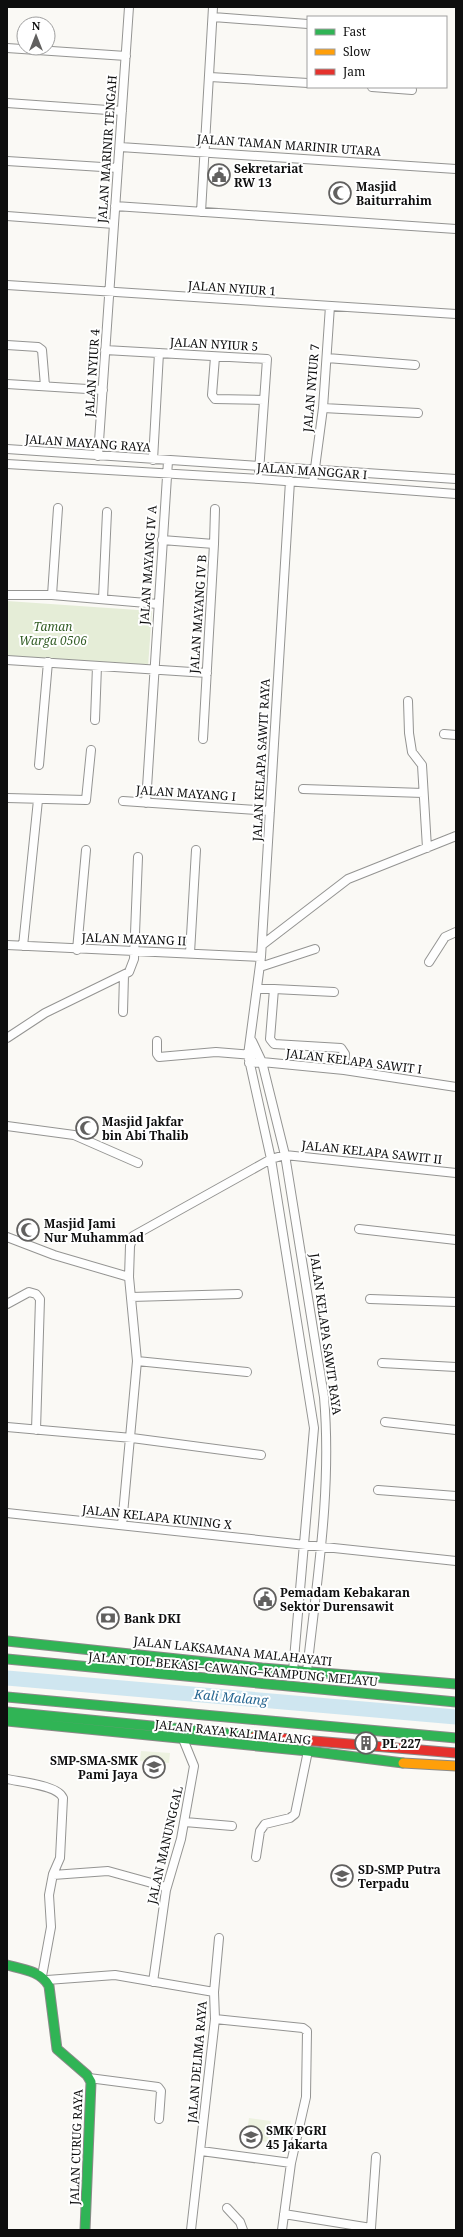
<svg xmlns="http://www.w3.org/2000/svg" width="463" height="2237" viewBox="0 0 463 2237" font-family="'Noto Serif',serif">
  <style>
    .green { fill: #e5edd7 }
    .pitch { fill: #edf2e0 }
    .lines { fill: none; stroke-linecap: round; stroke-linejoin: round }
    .river { stroke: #cfe6f0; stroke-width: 15 }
    .street-casing { stroke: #949492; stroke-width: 10 }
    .fast-casing { stroke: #8b8a89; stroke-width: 11 }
    .slow-casing { stroke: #8b8a89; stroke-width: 11 }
    .jam-casing { stroke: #8b8a89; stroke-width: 11 }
    .street { stroke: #fefefe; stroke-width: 8 }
    .fast { stroke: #30b455; stroke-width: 9 }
    .slow { stroke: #ff9f0a; stroke-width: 9 }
    .jam { stroke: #e5322d; stroke-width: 9 }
    .labels { text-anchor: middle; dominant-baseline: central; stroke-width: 4; stroke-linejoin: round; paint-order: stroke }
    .street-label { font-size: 12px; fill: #0e0e0e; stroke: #fff }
    .poi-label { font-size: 12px; font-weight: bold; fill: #0e0e0e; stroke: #fff; text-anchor: start }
    .park-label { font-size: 12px; font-style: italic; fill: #345e27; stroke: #fff }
    .water-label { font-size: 13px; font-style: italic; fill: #276691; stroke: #fff }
  </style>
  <rect width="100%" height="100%" fill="#faf9f5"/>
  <!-- green -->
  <path class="green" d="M7,601L152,611L148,667L7,658Z"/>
  <!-- pitch -->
  <path class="pitch" d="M141,1751L170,1753L169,1763L140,1761Z
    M249,2118L271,2121L268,2142L246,2139Z"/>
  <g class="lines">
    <!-- river -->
    <path class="river" d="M7,1678L456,1717"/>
    <!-- street casing -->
    <g class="street-casing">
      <path id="street" d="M213,17L308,24
        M7,48L126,56
        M210,77L308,83
        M372,87L412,90
        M7,103L122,111
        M120,147L456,169
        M7,161L118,168
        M115,206L456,229
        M201,212L213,7
        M7,216L114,224
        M7,285L456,314
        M7,345L38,347L42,350L45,386
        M105,350L267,359L259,472
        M215,357L212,395L215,399L264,400
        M327,358L415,365
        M7,384L103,390
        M323,408L418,413
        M7,449L456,479
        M98,456L129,7
        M153,460L159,353
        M7,464L259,479L456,494
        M290,481L261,957L248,1055L271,1159L314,1428L293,1671
        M313,483L323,408L330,306
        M162,540L214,544L203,739
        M214,544L215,509
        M7,595H52L158,604
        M52,595L58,508
        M103,599L107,512
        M7,660L207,673
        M408,701L409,733L412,752L422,765L427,848
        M95,720L97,666
        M444,734L456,735
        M39,765L48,662
        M303,789L423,793
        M7,798L86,800L91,750
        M123,801L270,811
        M146,803L168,461
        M7,945L261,957
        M262,945L348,879L456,836
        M23,946L38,800
        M77,950L86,850
        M190,953L196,850
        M429,962L445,937L456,932
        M260,967L315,949
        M258,989H274
        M334,992L274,989L270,1039L274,1044L341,1048L345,1054L344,1070
        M123,1012L124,975
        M7,1038L45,1013L129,972L134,959L138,857
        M157,1041V1054L159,1057L216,1052L253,1055
        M252,1041L262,1062L285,1155L324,1397C332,1489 317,1579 307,1671
        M249,1063L262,1062L344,1070L456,1087
        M7,1126L74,1135L138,1163
        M359,1229L456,1240
        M7,1237L54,1255L129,1277
        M131,1297L238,1294
        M370,1299L456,1302
        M7,1304L29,1292L36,1294L40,1299L36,1430
        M137,1361L247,1372
        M382,1363L456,1367
        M385,1422L456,1430
        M7,1427L132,1438L261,1455
        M378,1490L456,1496
        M7,1513L456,1561
        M122,1525L137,1361L129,1277L130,1246L133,1236L271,1159L285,1155L456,1173
        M7,1779C20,1782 58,1785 63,1798L60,1858L53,1874L49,1895L51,1927L42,1976
        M185,1822L232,1826
        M256,1857L260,1831L265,1824L290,1818L295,1814L308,1751
        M53,1875L108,1871L166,1887
        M47,1980L115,1975L214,1992L215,2019L191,2230
        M153,1982L166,1890L181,1839L194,1766L183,1739
        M214,1992L219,1938
        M215,2019L303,2028L307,2031L306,2097L291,2163L282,2230
        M89,2078L158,2087L161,2091L159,2119
        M201,2151L291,2163
        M227,2208L240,2222L243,2230
        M284,2214L371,2228L376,2157"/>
    </g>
    <!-- fast casing -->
    <g class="fast-casing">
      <path id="fast" d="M7,1641L262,1668L456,1684
        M7,1659L456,1702
        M7,1697L456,1738
        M7,1712L255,1736
        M7,1721L308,1751L403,1763
        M7,1965C22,1969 41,1971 49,1986L57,2049L87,2075L91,2082L85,2230"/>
    </g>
    <!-- slow casing -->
    <g class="slow-casing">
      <path id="slow" d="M403,1763L456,1766"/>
    </g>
    <!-- jam casing -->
    <g class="jam-casing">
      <path id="jam" d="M255,1736L456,1753"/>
    </g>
    <!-- street -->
    <use href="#street" class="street"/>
    <!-- fast -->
    <use href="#fast" class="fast"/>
    <!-- slow -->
    <use href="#slow" class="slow"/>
    <!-- jam -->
    <use href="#jam" class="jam"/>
  </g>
  <!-- icons -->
  <defs>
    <g id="civic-ring" transform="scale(1.15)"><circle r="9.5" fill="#fff" stroke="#61605f" stroke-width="1.5"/><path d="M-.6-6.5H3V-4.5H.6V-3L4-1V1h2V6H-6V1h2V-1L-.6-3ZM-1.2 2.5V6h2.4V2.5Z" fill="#61605f"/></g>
    <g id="mosque-ring" transform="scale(1.15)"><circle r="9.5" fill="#fff" stroke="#61605f" stroke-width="1.5"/><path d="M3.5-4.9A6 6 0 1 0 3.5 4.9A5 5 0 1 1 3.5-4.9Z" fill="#61605f"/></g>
    <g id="bank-ring" transform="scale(1.15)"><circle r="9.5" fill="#fff" stroke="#61605f" stroke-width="1.5"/><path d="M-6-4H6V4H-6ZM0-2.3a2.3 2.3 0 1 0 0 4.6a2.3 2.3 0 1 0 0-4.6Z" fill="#61605f"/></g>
    <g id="building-ring" transform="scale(1.15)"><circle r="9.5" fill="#fff" stroke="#61605f" stroke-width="1.5"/><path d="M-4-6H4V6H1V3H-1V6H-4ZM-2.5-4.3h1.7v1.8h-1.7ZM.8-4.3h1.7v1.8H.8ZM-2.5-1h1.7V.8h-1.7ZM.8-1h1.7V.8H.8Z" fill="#61605f"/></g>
    <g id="school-ring" transform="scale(1.15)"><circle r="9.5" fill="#fff" stroke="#61605f" stroke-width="1.5"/><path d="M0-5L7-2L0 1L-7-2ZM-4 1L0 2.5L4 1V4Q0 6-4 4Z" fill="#61605f"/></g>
  </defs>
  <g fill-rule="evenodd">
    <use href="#civic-ring" x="219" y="175"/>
    <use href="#mosque-ring" x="340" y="193"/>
    <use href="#mosque-ring" x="87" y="1128"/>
    <use href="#mosque-ring" x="28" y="1230"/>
    <use href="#civic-ring" x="265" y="1599"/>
    <use href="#bank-ring" x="108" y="1618"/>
    <use href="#building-ring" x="366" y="1743"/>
    <use href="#school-ring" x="154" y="1767"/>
    <use href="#school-ring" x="342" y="1876"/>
    <use href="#school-ring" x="251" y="2137"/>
  </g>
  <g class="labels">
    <!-- street labels -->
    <g class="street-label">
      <text transform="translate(289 145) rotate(4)">JALAN TAMAN MARINIR UTARA</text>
      <text transform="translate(107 149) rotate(-86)">JALAN MARINIR TENGAH</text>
      <text transform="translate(232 288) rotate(4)">JALAN NYIUR 1</text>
      <text transform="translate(214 344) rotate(3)">JALAN NYIUR 5</text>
      <text transform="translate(92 373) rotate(-86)">JALAN NYIUR 4</text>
      <text transform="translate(311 388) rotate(-85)">JALAN NYIUR 7</text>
      <text transform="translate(88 443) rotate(4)">JALAN MAYANG RAYA</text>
      <text transform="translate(312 471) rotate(4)">JALAN MANGGAR I</text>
      <text transform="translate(148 565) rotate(-86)">JALAN MAYANG IV A</text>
      <text transform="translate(198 614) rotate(-86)">JALAN MAYANG IV B</text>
      <text transform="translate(261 760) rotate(-87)">JALAN KELAPA SAWIT RAYA</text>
      <text transform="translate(186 793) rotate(4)">JALAN MAYANG I</text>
      <text transform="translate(134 939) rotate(2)">JALAN MAYANG II</text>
      <text transform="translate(354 1061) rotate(7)">JALAN KELAPA SAWIT I</text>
      <text transform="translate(372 1152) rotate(6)">JALAN KELAPA SAWIT II</text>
      <text transform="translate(326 1334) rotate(82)">JALAN KELAPA SAWIT RAYA</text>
      <text transform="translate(157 1517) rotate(6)">JALAN KELAPA KUNING X</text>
      <text transform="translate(233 1651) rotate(6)">JALAN LAKSAMANA MALAHAYATI</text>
      <text transform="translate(233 1669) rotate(5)">JALAN TOL BEKASI–CAWANG–KAMPUNG MELAYU</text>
      <text transform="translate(233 1732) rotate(6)">JALAN RAYA KALIMALANG</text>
      <text transform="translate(165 1845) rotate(-77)">JALAN MANUNGGAL</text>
      <text transform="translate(197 2062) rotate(-85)">JALAN DELIMA RAYA</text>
      <text transform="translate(76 2147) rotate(-88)">JALAN CURUG RAYA</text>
    </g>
    <!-- poi labels -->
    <g class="poi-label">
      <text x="234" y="168">Sekretariat<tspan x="234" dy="14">RW 13</tspan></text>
      <text x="356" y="186">Masjid<tspan x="356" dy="14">Baiturrahim</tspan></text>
      <text x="102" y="1121">Masjid Jakfar<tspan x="102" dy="14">bin Abi Thalib</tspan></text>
      <text x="44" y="1223">Masjid Jami<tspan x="44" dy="14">Nur Muhammad</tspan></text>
      <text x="280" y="1592">Pemadam Kebakaran<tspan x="280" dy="14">Sektor Durensawit</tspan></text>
      <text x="124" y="1618">Bank DKI</text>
      <text x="382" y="1743">PL 227</text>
      <text x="138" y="1760" text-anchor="end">SMP-SMA-SMK<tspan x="138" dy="14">Pami Jaya</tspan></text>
      <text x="358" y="1869">SD-SMP Putra<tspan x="358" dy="14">Terpadu</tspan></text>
      <text x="266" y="2130">SMK PGRI<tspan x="266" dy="14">45 Jakarta</tspan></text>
    </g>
    <!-- park labels -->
    <g class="park-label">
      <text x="53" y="626">Taman<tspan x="53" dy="14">Warga 0506</tspan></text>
    </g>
    <!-- water labels -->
    <g class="water-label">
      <text transform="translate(231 1697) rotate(5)">Kali Malang</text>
    </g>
  </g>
  <!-- border -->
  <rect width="463" height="2237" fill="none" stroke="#0e0e0e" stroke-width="16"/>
  <!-- legend -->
  <rect x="307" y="16" width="140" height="72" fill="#ffffff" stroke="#9f9f9f"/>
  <rect x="315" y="29" width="20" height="6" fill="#30b455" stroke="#9f9f9f"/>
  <text x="343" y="36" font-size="12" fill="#0e0e0e">Fast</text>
  <rect x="315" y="49" width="20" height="6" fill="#ff9f0a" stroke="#9f9f9f"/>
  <text x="343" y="56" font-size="12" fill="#0e0e0e">Slow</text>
  <rect x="315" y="69" width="20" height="6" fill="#e5322d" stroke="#9f9f9f"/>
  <text x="343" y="76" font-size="12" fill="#0e0e0e">Jam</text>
  <!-- north arrow -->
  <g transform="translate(36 36)"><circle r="19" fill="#ffffff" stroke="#9f9f9f"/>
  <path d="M0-3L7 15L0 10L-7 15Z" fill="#61605f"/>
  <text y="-6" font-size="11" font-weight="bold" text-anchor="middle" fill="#0e0e0e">N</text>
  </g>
</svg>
